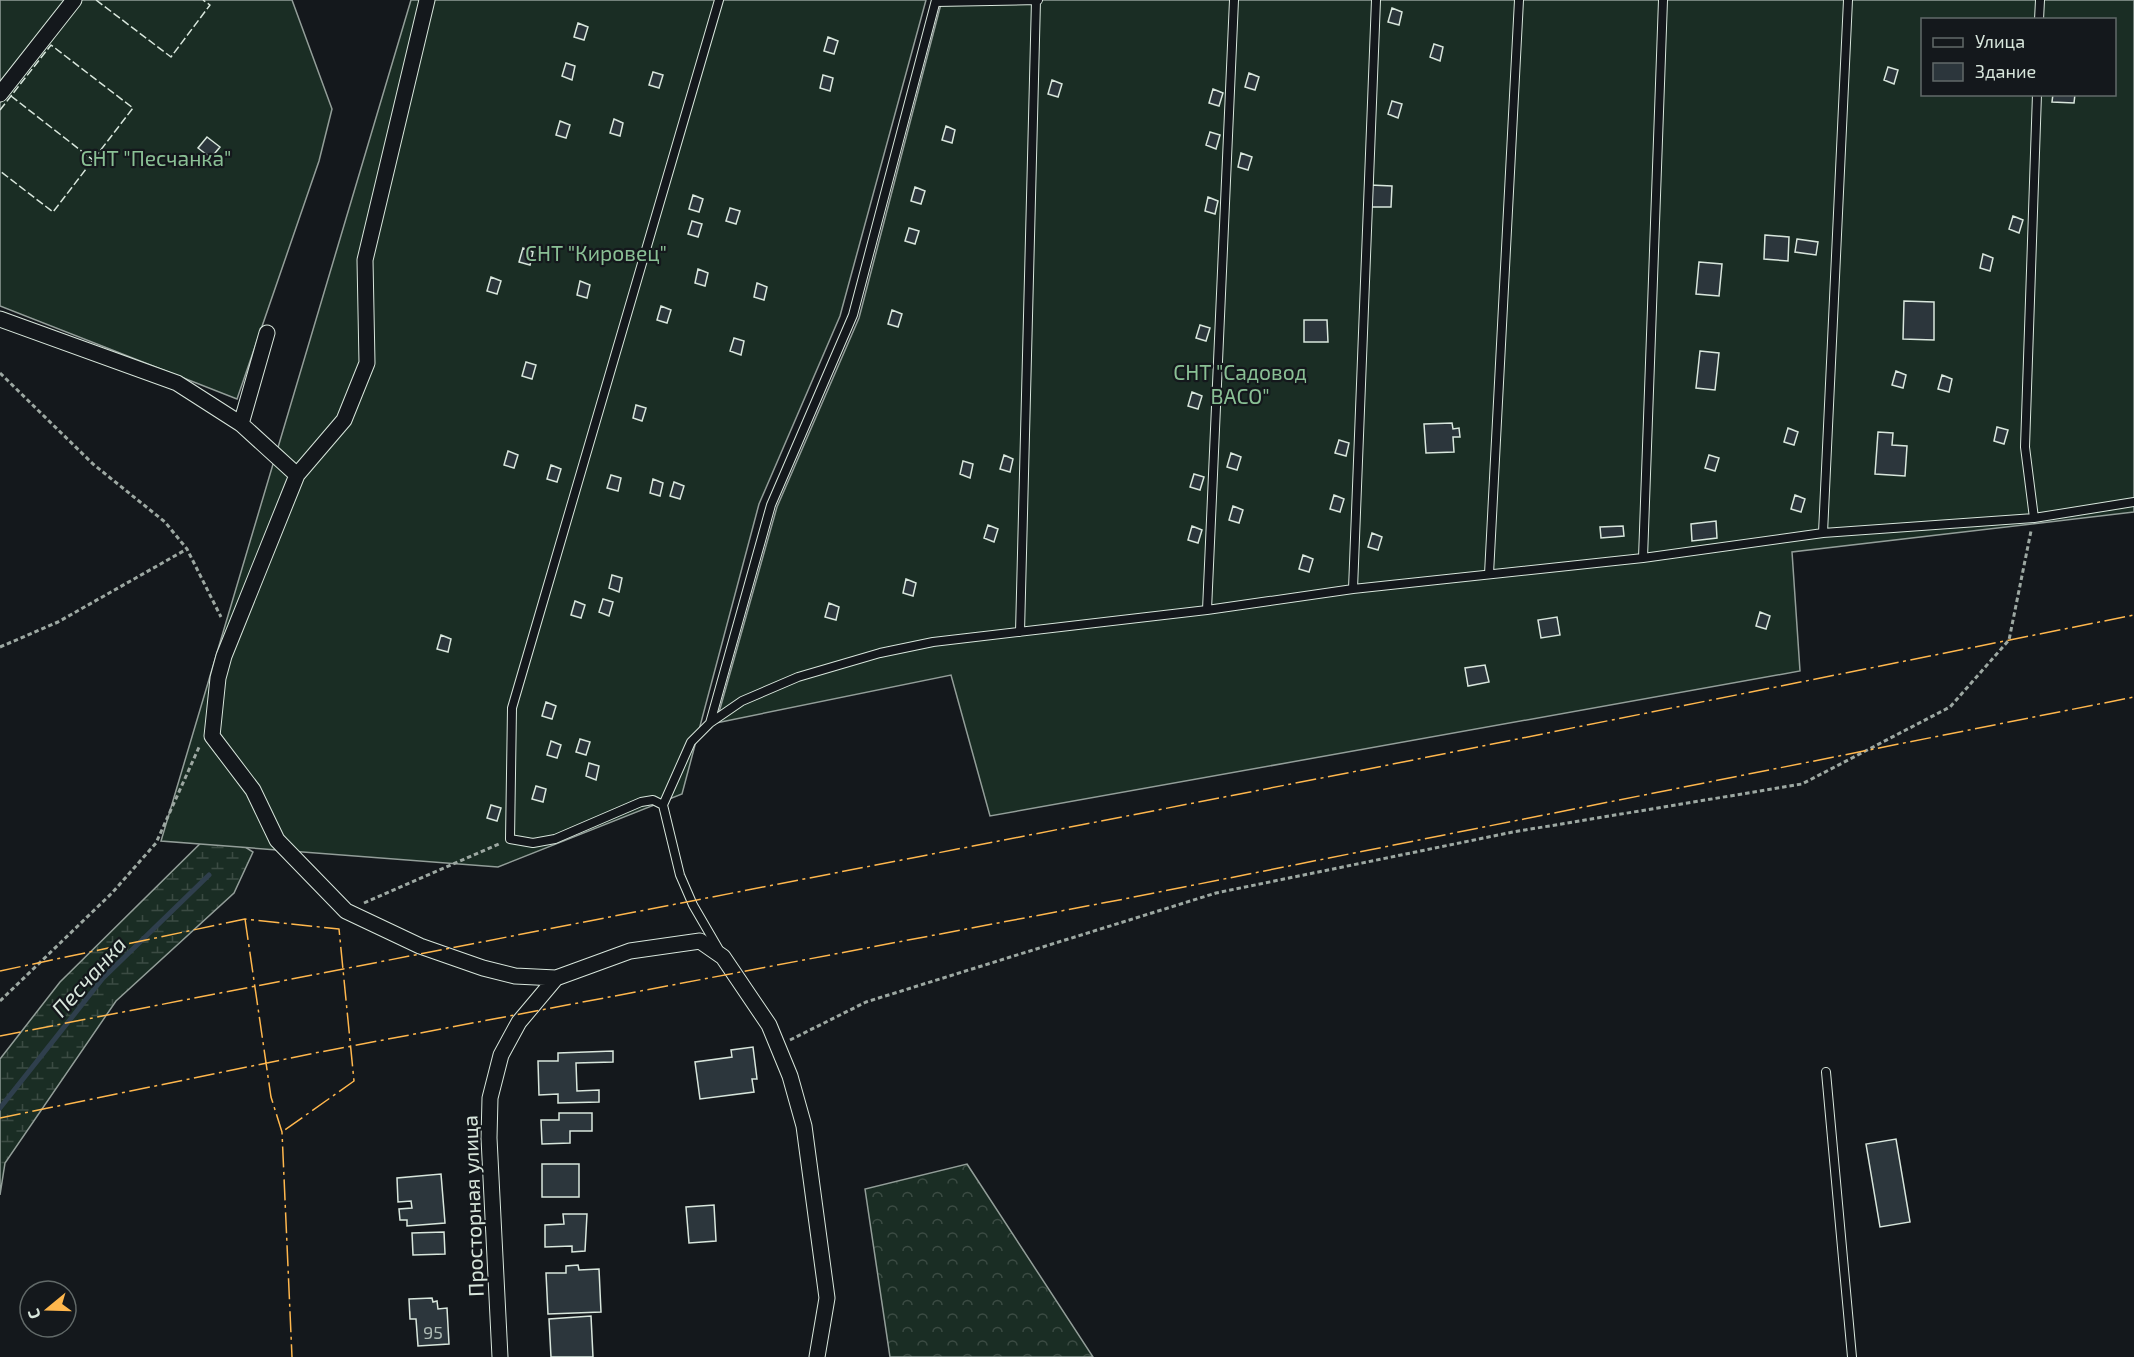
<svg xmlns="http://www.w3.org/2000/svg" width="2134" height="1357" viewBox="0 0 2134 1357" font-family="'Exo 2',sans-serif">
  <style>
    .forest { fill: url(#forest-crowns); stroke: #939e99; stroke-width: 1.5 }
    .wetland { fill: url(#wetland-marsh); stroke: #939e99; stroke-width: 1.5 }
    .garden { fill: #1a2d24; stroke: #939e99; stroke-width: 1.5; fill-rule: evenodd }
    .lines { fill: none; stroke-linecap: round; stroke-linejoin: round }
    .stream { stroke: #2f3f4d; stroke-width: 5 }
    .building { fill: #2c363c; stroke: #d8e6dc; stroke-width: 1.5 }
    .service-casing { stroke: #d8e6dc; stroke-width: 10 }
    .minor-casing { stroke: #d8e6dc; stroke-width: 17 }
    .path { stroke: #9da8a2; stroke-width: 3; stroke-dasharray: 4.5 3; stroke-linecap: butt }
    .service { stroke: #14181c; stroke-width: 8 }
    .minor { stroke: #14181c; stroke-width: 15 }
    .fence { stroke: #d8e6dc; stroke-width: 1.5; stroke-dasharray: 8 3; stroke-linecap: butt }
    .power { stroke: #ffb74d; stroke-width: 1.5; stroke-dasharray: 21 4.5 3 4.5; stroke-linecap: butt }
    .labels { text-anchor: middle; dominant-baseline: central; stroke-width: 4.5; stroke-linejoin: round; paint-order: stroke }
    .number-label { font-size: 18px; fill: #adbab4 }
    .park-label { font-size: 21px; fill: #8ac095; stroke: #14181c }
    .street-label { font-size: 21px; fill: #d8e6dc; stroke: #14181c }
    .water-label { font-size: 22px; font-style: italic; fill: #d8e6dc; stroke: #14181c }
  </style>
  <defs>
    <pattern id="forest-crowns" width="20" height="18" patternUnits="userSpaceOnUse" patternTransform="scale(1.5)"><rect width="20" height="18" fill="#1a2d24"/><path d="M2 6a3 3 0 1 1 6 0M12 15a3 3 0 1 1 6 0" fill="none" stroke="#3b4b43"/></pattern>
    <pattern id="wetland-marsh" width="20" height="14" patternUnits="userSpaceOnUse" patternTransform="scale(1.5)"><rect width="20" height="14" fill="#1a2d24"/><path d="M1 5h8M5 5V1M11 12h8M15 12V8" fill="none" stroke="#3b4b43"/></pattern>
  </defs>
  <rect width="100%" height="100%" fill="#14181c"/>
  <!-- forest -->
  <path class="forest" d="M967,1164L1093,1357H890L865,1189Z"/>
  <!-- wetland -->
  <path class="wetland" d="M216,828L253,852L234,893L116,1001L5,1163L0,1195V1059L60,982Z"/>
  <!-- garden -->
  <path class="garden" d="M0,0H292L332,109L319,161L237,399L0,306Z
    M411,0H926L840,316L759,504L682,794L498,867L161,841Z
    M942,0H2134V512L1792,552L1800,671L990,816L951,675L716,723L777,507L859,318ZM1922,20H2114V94H1922Z"/>
  <g class="lines">
    <!-- stream -->
    <path class="stream" d="M0,1108L103,978L209,875"/>
  </g>
  <!-- building -->
  <path class="building" d="M1392,8L1402,12L1399,25L1388,22Z
    M578,23L588,27L584,40L574,37Z
    M828,37L838,41L834,54L824,51Z
    M1434,44L1443,47L1440,61L1430,57Z
    M566,63L575,66L572,80L562,76Z
    M1888,67L1898,70L1894,84L1884,80Z
    M653,72L663,75L659,88L649,85Z
    M1249,73L1259,77L1255,90L1245,87Z
    M823,75L833,78L830,91L820,88Z
    M1052,80L1062,84L1058,97L1048,94Z
    M1213,89L1223,93L1219,106L1209,103Z
    M2053,94H2075L2074,103L2052,102Z
    M1392,101L1402,104L1398,118L1388,114Z
    M614,119L623,123L620,136L610,133Z
    M560,121L570,125L566,138L556,135Z
    M946,126L955,130L952,143L942,140Z
    M1210,132L1220,135L1216,149L1206,145Z
    M207,137L220,147L211,158L198,148Z
    M1241,153L1252,157L1248,170L1238,167Z
    M1370,185L1392,186L1391,207H1369Z
    M915,187L925,191L921,204L911,201Z
    M693,195L703,199L699,212L689,209Z
    M1208,197L1218,201L1215,214L1205,211Z
    M730,208L740,211L736,224L726,221Z
    M2013,216L2023,220L2019,233L2009,229Z
    M692,221L702,224L698,237L688,234Z
    M909,228L919,231L915,244L905,241Z
    M1765,235L1789,237L1788,261L1764,259Z
    M1797,239L1818,242L1816,255L1795,252Z
    M523,248L533,252L530,265L519,262Z
    M1983,254L1993,258L1990,271L1980,268Z
    M1699,262L1722,264L1719,296L1696,294Z
    M698,269L708,273L705,286L695,283Z
    M491,277L501,281L497,294L487,291Z
    M580,281L590,285L587,298L577,295Z
    M757,283L767,287L764,300L754,297Z
    M1904,301L1934,302V340L1903,339Z
    M661,306L671,310L667,323L657,320Z
    M892,310L902,314L898,327L888,324Z
    M1304,320H1327L1328,342H1304Z
    M1200,325L1210,328L1206,341L1196,338Z
    M734,338L744,341L741,355L730,351Z
    M1700,351L1719,353L1715,390L1696,388Z
    M526,362L536,365L532,379L522,376Z
    M1896,371L1906,375L1903,388L1892,385Z
    M1942,375L1952,379L1949,392L1938,389Z
    M1192,392L1202,396L1198,409L1188,406Z
    M636,405L646,408L642,421L633,418Z
    M1452,423L1453,429L1459,428L1460,437H1453L1454,452L1426,453L1424,424Z
    M1997,427L2008,430L2004,444L1994,441Z
    M1788,428L1798,432L1794,445L1784,442Z
    M1878,432L1893,433L1892,445L1907,446L1905,476L1875,474Z
    M1339,440L1349,443L1346,456L1335,453Z
    M508,451L518,455L514,468L504,465Z
    M1231,453L1241,457L1237,470L1227,467Z
    M1004,455L1013,459L1010,472L1000,469Z
    M1709,455L1719,458L1715,471L1705,468Z
    M963,461L973,464L970,478L960,474Z
    M551,465L561,469L557,482L547,479Z
    M1194,474L1204,477L1200,490L1190,487Z
    M611,475L621,478L618,491L607,488Z
    M653,479L663,483L660,496L650,493Z
    M674,482L684,486L680,499L670,496Z
    M1334,495L1344,499L1340,512L1330,509Z
    M1795,495L1805,499L1801,512L1791,509Z
    M1233,506L1243,510L1239,523L1229,520Z
    M1716,521L1717,538L1692,541L1691,524Z
    M988,525L998,529L994,542L984,538Z
    M1192,526L1202,530L1198,543L1188,540Z
    M1623,526L1624,536L1601,538L1600,527Z
    M1372,533L1382,537L1378,550L1368,547Z
    M1303,555L1313,559L1309,572L1299,569Z
    M612,575L622,578L619,592L609,588Z
    M906,579L916,583L913,596L903,593Z
    M603,599L613,602L609,616L599,612Z
    M575,601L585,605L581,618L571,615Z
    M829,603L839,607L836,620L825,617Z
    M1760,612L1770,616L1766,629L1756,626Z
    M1557,617L1560,635L1541,638L1538,620Z
    M441,635L451,639L448,652L437,649Z
    M1485,665L1489,682L1468,686L1465,668Z
    M546,702L556,706L552,719L542,716Z
    M580,739L590,742L586,755L576,752Z
    M551,741L561,745L557,758L547,755Z
    M589,763L599,766L596,780L586,776Z
    M536,786L546,789L543,802L532,799Z
    M491,805L501,808L497,821L487,818Z
    M753,1047L757,1079H752L754,1092L700,1099L695,1062L732,1057L731,1050Z
    M613,1051V1062L576,1063L577,1091L599,1090V1102L558,1103V1094L539,1095L538,1061H558V1053Z
    M559,1113H592V1131H570V1143L542,1144L541,1120H559Z
    M1896,1139L1910,1222L1880,1227L1866,1144Z
    M542,1164H579V1197H542Z
    M441,1174L445,1223L407,1226V1220H400L399,1209L412,1208L411,1201L398,1202L397,1178Z
    M714,1205L716,1241L689,1243L686,1207Z
    M563,1214H587L585,1251L572,1252V1246L545,1247V1225L564,1224Z
    M444,1232L445,1254L413,1255L412,1233Z
    M578,1265L579,1270L599,1269L601,1312L548,1314L546,1273H566V1266Z
    M432,1298L433,1302L437,1301L438,1309L447,1308L449,1344L418,1346L416,1319H410L409,1299Z
    M591,1316L593,1357H551L549,1319Z"/>
  <g class="lines">
    <!-- service casing -->
    <g class="service-casing">
      <path id="service" d="M936,2L1038,0
        M2039,20L2040,0
        M2034,518L2025,447L2037,94
        M1823,533L1848,0
        M1643,558L1663,0
        M1489,574L1519,0
        M1353,589L1376,0
        M1207,610L1234,0
        M1020,632L1036,0
        M710,723L771,505L853,315L936,0
        M663,805L653,800L641,802L555,839L533,843L510,839L512,708L719,0
        M718,948L693,905L680,875L663,805L691,742L710,723L742,701L798,677L880,653L933,642L1207,610L1353,589L1643,558L1823,533L2034,518L2134,502
        M1826,1072L1852,1357"/>
    </g>
    <!-- minor casing -->
    <g class="minor-casing">
      <path id="minor" d="M0,94L74,0
        M0,319L177,383L241,424L297,475L224,656L218,678L212,736L253,790L277,840L346,911L420,946L483,968L515,976L556,978
        M241,424L267,333
        M297,475L344,420L367,363L365,260L427,0
        M500,1357L489,1138L490,1098L501,1055L519,1022L556,978L630,951L700,941L723,957L769,1025L790,1076L804,1126L827,1298L817,1357"/>
    </g>
    <!-- path -->
    <path class="path" d="M0,373L93,464L165,522L187,549L221,617
      M0,647L58,622L187,549
      M364,903L501,843
      M0,1001L112,893L156,843L200,745
      M790,1040L866,1002L1216,893L1513,832L1802,784L1950,707L2009,640L2031,531"/>
    <!-- service -->
    <use href="#service" class="service"/>
    <!-- minor -->
    <use href="#minor" class="minor"/>
    <!-- fence -->
    <path class="fence" d="M96,0L171,57L210,5L203,0
      M11,96L93,160
      M0,110L51,45L133,108L53,212L0,171"/>
    <!-- power -->
    <path class="power" d="M245,919L271,1097L282,1132L292,1357
      M0,971L245,919L339,929L354,1081L282,1132
      M0,1036L1383,766L2134,615
      M0,1118L315,1053L1124,899L2134,697"/>
  </g>
  <g class="labels">
    <!-- number labels -->
    <g class="number-label">
      <text x="433" y="1332">95</text>
    </g>
    <!-- park labels -->
    <g class="park-label">
      <text x="156" y="157">СНТ "Песчанка"</text>
      <text x="596" y="252">СНТ "Кировец"</text>
      <text x="1240" y="371">СНТ "Садовод<tspan x="1240" dy="24">ВАСО"</tspan></text>
    </g>
    <!-- street labels -->
    <g class="street-label">
      <text transform="translate(472 1206) rotate(-92)">Просторная улица</text>
    </g>
    <!-- water labels -->
    <g class="water-label">
      <text transform="translate(88 976) rotate(-48)">Песчанка</text>
    </g>
  </g>
  <!-- legend -->
  <rect x="1921" y="18" width="195" height="78" fill="#14181c" stroke="#626a69" stroke-width="1.5"/>
  <rect x="1933" y="38" width="30" height="9" fill="#14181c" stroke="#626a69" stroke-width="1.5"/>
  <text x="1975" y="48" font-size="18" fill="#d8e6dc">Улица</text>
  <rect x="1933" y="63" width="30" height="18" fill="#2c363c" stroke="#626a69" stroke-width="1.5"/>
  <text x="1975" y="78" font-size="18" fill="#d8e6dc">Здание</text>
  <!-- north arrow -->
  <g transform="translate(48 1309) rotate(251)"><circle r="28" fill="#14181c" stroke="#626a69" stroke-width="1.5"/>
  <path d="M0-4.5L10 22L0 15L-10 22Z" fill="#ffb74d"/>
  <text y="-9" font-size="16" font-weight="bold" text-anchor="middle" fill="#d8e6dc">С</text>
  </g>
</svg>
